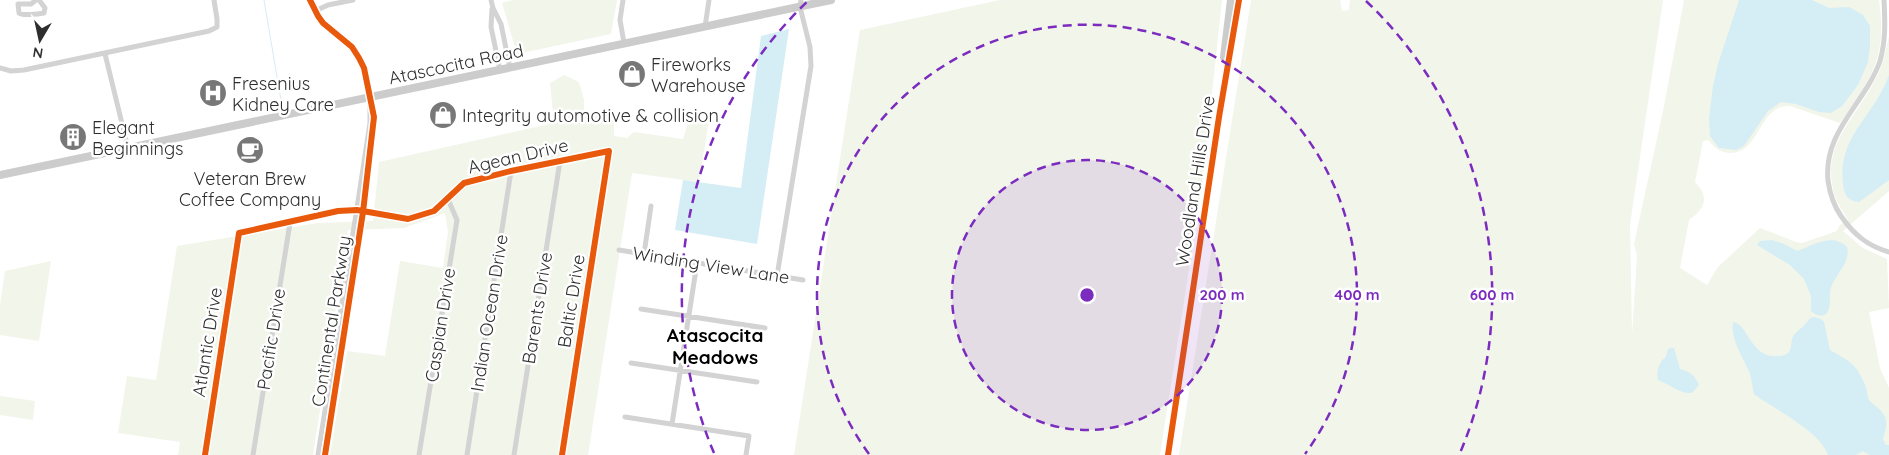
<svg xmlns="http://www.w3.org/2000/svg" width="1889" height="455" viewBox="0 0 1889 455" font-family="Quicksand,sans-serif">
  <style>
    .green { fill: #f2f5ea }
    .water { fill: #d5edf4 }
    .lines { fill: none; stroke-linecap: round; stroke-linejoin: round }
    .stream { stroke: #d5edf4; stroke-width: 1 }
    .street { stroke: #d3d3d3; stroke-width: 5 }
    .secondary { stroke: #ccc; stroke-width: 8 }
    .cycleway-casing { stroke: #fff; stroke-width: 9 }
    .cycleway { stroke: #e8590c; stroke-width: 6 }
    .ring { fill: none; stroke: #7b2cbf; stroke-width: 2.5; stroke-dasharray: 9 6 }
    .labels { text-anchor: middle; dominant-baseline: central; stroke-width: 5; stroke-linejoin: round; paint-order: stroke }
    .street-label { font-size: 18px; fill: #2e2e2e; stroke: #fff }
    .poi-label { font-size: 18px; fill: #2e2e2e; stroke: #fff; text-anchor: start }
    .neighbourhood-label { font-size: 19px; font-weight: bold; fill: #000; stroke: #fff }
    .centre { fill: #7b2cbf; stroke: #fff; stroke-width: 2.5 }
    .ring-label { font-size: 15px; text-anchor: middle; font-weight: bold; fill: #7b2cbf; stroke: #fff; stroke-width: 5; stroke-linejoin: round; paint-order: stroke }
  </style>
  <rect width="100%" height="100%" fill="#fff"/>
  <!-- green -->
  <path class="green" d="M513,0H617L611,34L517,54L502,3Z
    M1000,0H1222L1202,186L1160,455H794L860,30Z
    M1251,0H1340L1342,11L1349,10L1350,0H1663L1630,225L1632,335L1637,256L1634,244L1663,111L1684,0H1879C1887,59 1872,76 1840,123L1790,106C1758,105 1761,152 1731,153C1720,153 1715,148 1708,140L1703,141L1695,182C1710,197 1705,209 1689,220L1680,268L1707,285L1718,267L1760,228L1796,242L1802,243L1837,231L1840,225L1848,220C1844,212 1838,205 1835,196C1819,146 1855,120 1875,80C1883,66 1886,51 1889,36V191L1843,231L1863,248L1887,259L1889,308L1869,312L1880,368L1889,388V455H1179Z
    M564,75L579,82L584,100V116L614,114V136L627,138L634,132L683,139L690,116L709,119L699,182L632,173L588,455H330L347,351L385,356L400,261L443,268L448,232L445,213L404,228L348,230L313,455H178L180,442L118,433L127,376L156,380L177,246L318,223L373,221L379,162L554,123L550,83Z
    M51,261L39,341L0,335V305L5,271Z
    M0,396L35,401L33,420L0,415Z"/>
  <!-- water -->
  <path class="water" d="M1739,0H1812L1829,8L1849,7L1863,15L1870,26V45L1868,62L1858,85L1842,106L1831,113L1819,112L1796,104L1781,102L1768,111L1744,146L1736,150L1719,148L1710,136L1709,119L1713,86L1718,64Z
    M789,29L757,244L675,230L683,180L741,188L761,36Z
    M1889,75V180L1859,202C1848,201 1844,195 1843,184C1837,136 1875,116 1889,75Z
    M1772,240L1784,244L1797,251C1813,246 1831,232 1847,247C1851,262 1836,274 1831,287C1829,295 1831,305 1828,311C1825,319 1815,315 1811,311V296L1804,279L1790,265L1757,245L1760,241Z
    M1814,317L1821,319L1824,322L1830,350C1849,361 1857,364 1865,385C1867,389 1867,396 1869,400C1871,403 1875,405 1878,408C1889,418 1887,425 1883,439L1886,445H1889V455H1870L1863,451L1856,455H1828C1820,431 1774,409 1754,394C1752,387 1752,380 1750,374C1744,358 1730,341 1733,322C1748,323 1750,358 1777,356C1780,356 1785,356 1788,353C1793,348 1790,340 1794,335C1799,329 1806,325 1810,318Z
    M1671,348H1674L1680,369C1690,372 1695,375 1699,385L1692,393C1679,394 1670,384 1658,380C1656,372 1659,361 1666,357L1668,349Z"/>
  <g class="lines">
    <!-- stream -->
    <path class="stream" d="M264,0L282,106"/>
    <!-- street -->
    <path class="street" d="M36,0L31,4H18L19,13C22,16 39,14 44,13L45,8L39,0
      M310,0L318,16L323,23L352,47L359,58L364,68L374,117L363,212L325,455
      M491,0L493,8L501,24L510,68
      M623,0L620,20L624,43
      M1884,0C1885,21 1886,40 1880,61C1865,104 1823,131 1828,181C1830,194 1834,206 1841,216C1854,235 1868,246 1889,252
      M492,9L491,27L500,70
      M315,11L328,5L353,0
      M705,27L709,0
      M105,54L128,148
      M0,68L11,71L24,70L209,31L217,27V19L214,0
      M619,250L803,280
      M644,254L651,206
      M777,276L811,66L810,47L800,7L801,0
      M641,309L765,328
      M631,363L757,382
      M625,417L749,436L746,455
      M672,424L697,263
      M205,455L239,233L338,211L357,210L408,219L434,211L464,183L511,171L609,151L562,455
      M253,455L290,223
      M318,455L357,208L370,123V106
      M419,455L457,220L447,197
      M467,455L511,171
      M514,455L560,161"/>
    <!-- secondary -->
    <path class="secondary" d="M1224,57L1231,0
      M0,175L831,0
      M1168,455L1219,117L1239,0"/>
    <!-- cycleway casing -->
    <g class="cycleway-casing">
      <path id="cycleway" d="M310,0L318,16L323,23L352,47L359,58L364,68L374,117L363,212L325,455
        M205,455L239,233L338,211L357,210L408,219L434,211L464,183L511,171L609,151L562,455
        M1168,455L1219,117L1239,0"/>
    </g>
    <!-- cycleway -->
    <use href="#cycleway" class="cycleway"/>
  </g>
  <!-- distance rings -->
  <circle cx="1087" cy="295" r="135" fill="#7b2cbf" fill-opacity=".12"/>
  <g class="ring">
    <circle cx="1087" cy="295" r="135"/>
    <path d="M869 454A270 270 0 1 1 1305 454"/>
    <path d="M714 453A405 405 0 0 1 808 1M1366 1A405 405 0 0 1 1460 453"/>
  </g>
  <!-- icons -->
  <defs>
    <g id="shop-disc" transform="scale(1.4375)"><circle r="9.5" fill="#777" stroke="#fff"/><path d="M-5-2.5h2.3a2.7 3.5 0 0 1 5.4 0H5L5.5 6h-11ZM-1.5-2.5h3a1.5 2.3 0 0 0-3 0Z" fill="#fff"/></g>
    <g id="hospital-disc" transform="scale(1.4375)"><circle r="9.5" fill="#777" stroke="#fff"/><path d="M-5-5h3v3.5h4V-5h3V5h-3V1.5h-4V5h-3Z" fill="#fff"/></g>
    <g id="building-disc" transform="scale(1.4375)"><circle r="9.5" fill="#777" stroke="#fff"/><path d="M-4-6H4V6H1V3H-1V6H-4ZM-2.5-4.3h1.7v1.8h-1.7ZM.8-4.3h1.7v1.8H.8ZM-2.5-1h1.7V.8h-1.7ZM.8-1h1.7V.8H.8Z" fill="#fff"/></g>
    <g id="cafe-disc" transform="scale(1.4375)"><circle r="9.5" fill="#777" stroke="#fff"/><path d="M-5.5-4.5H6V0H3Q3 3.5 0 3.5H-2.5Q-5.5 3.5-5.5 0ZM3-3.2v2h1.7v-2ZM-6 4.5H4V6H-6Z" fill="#fff"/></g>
  </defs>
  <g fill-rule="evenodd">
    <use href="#shop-disc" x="632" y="74"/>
    <use href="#hospital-disc" x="213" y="93"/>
    <use href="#shop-disc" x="443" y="115"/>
    <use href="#building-disc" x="73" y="137"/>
    <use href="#cafe-disc" x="250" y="150"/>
  </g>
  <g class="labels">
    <!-- street labels -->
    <g class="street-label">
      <text transform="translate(456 64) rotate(-12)">Atascocita Road</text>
      <text transform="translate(518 156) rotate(-13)">Agean Drive</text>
      <text transform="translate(1195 181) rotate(-81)">Woodland Hills Drive</text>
      <text transform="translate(711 265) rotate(9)">Winding View Lane</text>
      <text transform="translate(571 301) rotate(-81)">Baltic Drive</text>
      <text transform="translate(537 308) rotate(-81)">Barents Drive</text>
      <text transform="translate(489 313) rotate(-81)">Indian Ocean Drive</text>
      <text transform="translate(331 321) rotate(-81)">Continental Parkway</text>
      <text transform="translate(440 325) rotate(-81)">Caspian Drive</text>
      <text transform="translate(271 339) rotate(-81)">Pacific Drive</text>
      <text transform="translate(207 342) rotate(-81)">Atlantic Drive</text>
    </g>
    <!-- poi labels -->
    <g class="poi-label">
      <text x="651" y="64">Fireworks<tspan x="651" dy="21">Warehouse</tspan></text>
      <text x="232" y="83">Fresenius<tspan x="232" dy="21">Kidney Care</tspan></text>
      <text x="462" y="115">Integrity automotive &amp; collision</text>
      <text x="92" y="127">Elegant<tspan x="92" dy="21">Beginnings</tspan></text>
      <text x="250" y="178" text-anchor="middle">Veteran Brew<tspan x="250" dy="21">Coffee Company</tspan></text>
    </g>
    <!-- neighbourhood labels -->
    <g class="neighbourhood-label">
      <text x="715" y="335">Atascocita<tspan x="715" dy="22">Meadows</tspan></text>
    </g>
  </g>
  <circle cx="1087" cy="295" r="8" class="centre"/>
  <g class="ring-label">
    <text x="1222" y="300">200 m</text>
    <text x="1357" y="300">400 m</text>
    <text x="1492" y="300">600 m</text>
  </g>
  <!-- north arrow -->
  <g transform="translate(40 40) rotate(189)" stroke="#ffffff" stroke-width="4" paint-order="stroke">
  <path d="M0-4L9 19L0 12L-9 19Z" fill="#2e2e2e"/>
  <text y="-8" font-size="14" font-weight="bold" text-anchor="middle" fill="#2e2e2e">N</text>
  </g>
</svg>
